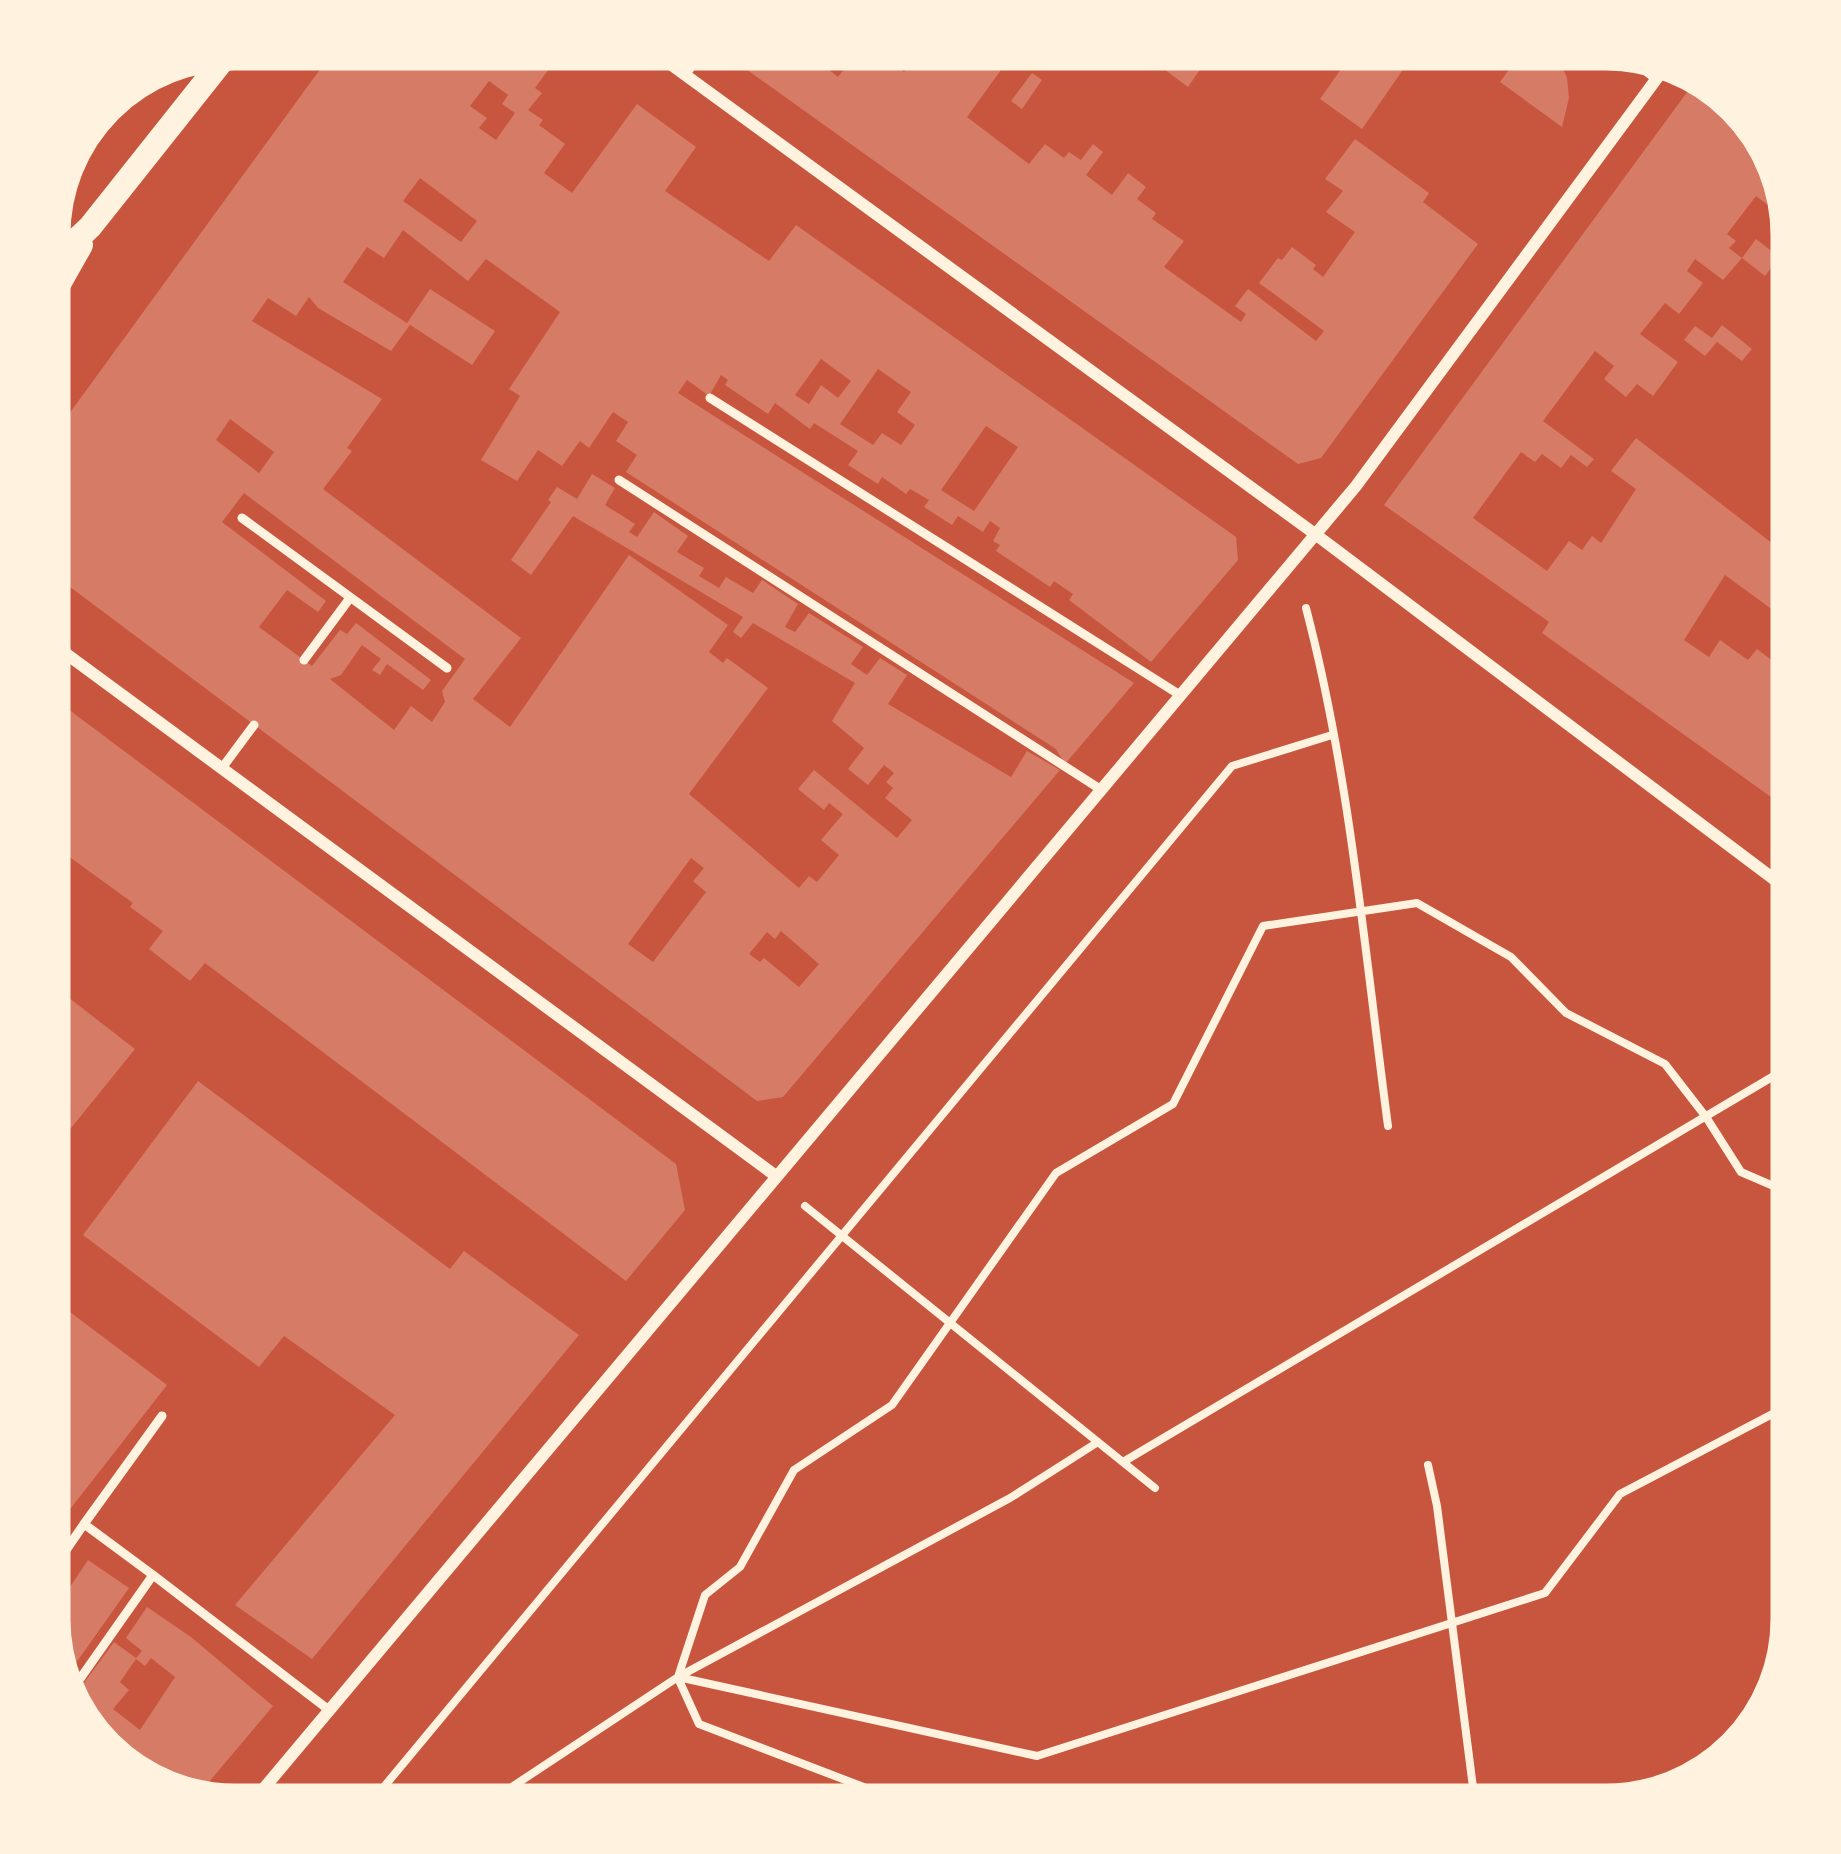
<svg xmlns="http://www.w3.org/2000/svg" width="1841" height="1854" viewBox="0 0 1841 1854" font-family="Lato,sans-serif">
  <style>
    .building { fill: #d67c66; fill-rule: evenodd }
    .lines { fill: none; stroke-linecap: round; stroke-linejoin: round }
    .path { stroke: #fff3e0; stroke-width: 8 }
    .service { stroke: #fff3e0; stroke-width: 9 }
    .minor { stroke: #fff3e0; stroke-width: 12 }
    .secondary { stroke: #fff3e0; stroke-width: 24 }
    .rim { fill: none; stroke: #fff3e0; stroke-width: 15 }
  </style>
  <rect width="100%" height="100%" fill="#c8553d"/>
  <!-- building -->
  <path class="building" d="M340,42H549L562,51L535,88L542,93L528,110L543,120L539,125L565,144L544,173L572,193L637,104L696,147L665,191L769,261L796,225L1236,537L1238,560L1151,662L1069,600L1073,594L1054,581L1050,587L996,551L1000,545L993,541L1000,528L990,521L983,532L958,516L952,525L924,507L929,500L910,489L906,494L882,477L878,484L848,465L858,451L814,423L810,429L775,403L768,414L725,385L728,380L721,375L709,396L687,380L678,393L1134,683L1065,764L1056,749L626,472L637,455L616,441L628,422L613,412L589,448L580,441L562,466L538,450L517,481L481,460L520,396L509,389L560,312L486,259L468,281L403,230L384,258L367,247L343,282L410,325L391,351L318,308L309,297L296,316L268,298L252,321L382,399L347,448L352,451L323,489L521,638L473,699L510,727L629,555L728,625L709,652L723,663L727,658L768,688L689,794L799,888L809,876L817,882L839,855L821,840L843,814L829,803L824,810L798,789L814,770L897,838L912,820L885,798L893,788L886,782L894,773L884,765L868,785L848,769L864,748L832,721L855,683L753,623L741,638L733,632L743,617L573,516L531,575L511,560L551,502L548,500L557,487L577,499L592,474L615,488L605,505L635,524L629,532L637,537L654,512L688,536L677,552L704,568L699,576L719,588L726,577L753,593L762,580L798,604L785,627L795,632L809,613L863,647L851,664L867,675L880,658L907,675L888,704L1011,777L1027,751L1060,770L783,1097L757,1101L42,566V451ZM489,81L508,95L502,104L515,113L496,140L479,128L487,118L470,106ZM420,178L477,221L461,242L403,201ZM821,359L851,381L838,398L821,385L809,404L795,395ZM878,369L911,392L897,412L915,425L901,445L882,433L873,445L840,424ZM230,419L274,452L259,473L216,440ZM986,426L1018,447L974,511L941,490ZM244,493L465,659L442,691L445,702L432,722L411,706L394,730L330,679L341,675L362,645L381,659L372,670L380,675L387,664L423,690L431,680L356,623L347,634L340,630L312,666L259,627L287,590L318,612L326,601L222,522ZM691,858L704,868L693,881L706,892L653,962L628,944ZM781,931L819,964L799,987L764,958L760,962L749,954L767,932L775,939Z
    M708,42H794L838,77L845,68L833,58L837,50L827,42H894L884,57L904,72L926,42H942L935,52L955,67L973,42H978L1006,63L967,117L1029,164L1045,144L1064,158L1069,152L1081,160L1093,144L1103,152L1086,175L1112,195L1128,173L1146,187L1137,199L1156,213L1152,219L1184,241L1164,267L1241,322L1246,314L1235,306L1248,289L1316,341L1324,331L1259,283L1278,258L1282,260L1292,247L1316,265L1313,269L1323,277L1355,232L1326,212L1343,191L1325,179L1355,139L1429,193L1423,202L1478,244L1321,458L1298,464Z
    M1172,42H1219L1188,87L1156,63Z
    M1360,42H1422L1362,129L1320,99Z
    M1545,46L1558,57L1567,78L1569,98L1562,127L1500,82L1525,47L1537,57Z
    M1032,73L1042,80L1022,109L1011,101Z
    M1696,80L1752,108L1776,172L1768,180L1783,191L1796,227L1756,196L1727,234L1736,241L1729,248L1742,258L1723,280L1695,259L1687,271L1703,283L1679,314L1665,303L1640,334L1678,362L1653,396L1637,384L1626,397L1604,379L1614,366L1595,351L1543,421L1594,459L1587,467L1571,455L1561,468L1542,454L1535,462L1521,452L1473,518L1547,571L1569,541L1582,550L1592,536L1601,543L1636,489L1611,471L1636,438L1799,564V629L1725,575L1684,640L1709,657L1720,640L1748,660L1757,649L1774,662L1780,653L1789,659L1778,677L1799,692V817L1542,633L1549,622L1384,505Z
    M1756,239L1779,257L1765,276L1742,258Z
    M430,289L495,331L472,365L407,323Z
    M1722,325L1752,349L1742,361L1717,342L1705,356L1684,340L1695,326L1712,338Z
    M68,709L676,1164L685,1210L626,1281L205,963L190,981L149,949L163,931L130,907L133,903L46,840L42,846V742Z
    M42,977L135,1049L42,1164V1065L50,1055L42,1049Z
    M198,1081L450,1269L464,1251L579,1335L312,1659L235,1605L395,1415L284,1336L259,1367L83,1235Z
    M70,1312L167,1385L64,1517L57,1511L42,1531V1348Z
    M88,1560L129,1588L64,1680L44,1626Z
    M147,1607L191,1637L273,1706L192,1802L150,1792L89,1746L74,1706L78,1702L73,1698L114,1642L136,1658L142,1651L126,1638ZM151,1658L175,1677L140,1730L113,1709L129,1690L120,1682L136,1659L145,1666Z"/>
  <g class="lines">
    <!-- path -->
    <path class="path" d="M1306,608C1350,776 1365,954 1388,1126
      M805,1206L1155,1488
      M1123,1462L1799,1061
      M1428,1465L1437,1506L1475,1803L1466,1812
      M678,1677L705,1595L740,1567L794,1470L892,1405L1056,1173L1173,1104L1263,926L1417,903L1511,957L1566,1013L1665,1064L1706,1117L1741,1172L1799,1197
      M678,1677L1037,1756L1545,1593L1620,1494L1799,1400
      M678,1678L699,1724L929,1812
      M363,1812L1232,766L1332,735
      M474,1812L678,1677L1010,1498L1098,1442"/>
    <!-- service -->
    <path class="service" d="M1608,42L1656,79
      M685,75L709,43
      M710,398L1180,695
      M619,480L1100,789
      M242,518L447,668
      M304,660L350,598
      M222,768L254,725
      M84,1524L162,1416
      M42,1585L84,1524L153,1575
      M70,1693L153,1575L329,1710"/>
    <!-- minor -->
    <path class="minor" d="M640,42L1315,534L1799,898
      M42,636L776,1176
      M244,1812L1356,486L1666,66"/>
    <!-- secondary -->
    <path class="secondary" d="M42,272L90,227L237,42
      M42,314L81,245"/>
  </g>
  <!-- crop -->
  <path d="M0 0H1841V1854H0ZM235 63H1606A172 172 0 0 1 1778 235V1619A172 172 0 0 1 1606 1791H235A172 172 0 0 1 63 1619V235A172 172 0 0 1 235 63Z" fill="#fff3e0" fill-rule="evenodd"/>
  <path class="rim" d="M235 63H1606A172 172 0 0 1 1778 235V1619A172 172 0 0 1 1606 1791H235A172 172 0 0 1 63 1619V235A172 172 0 0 1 235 63Z"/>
</svg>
